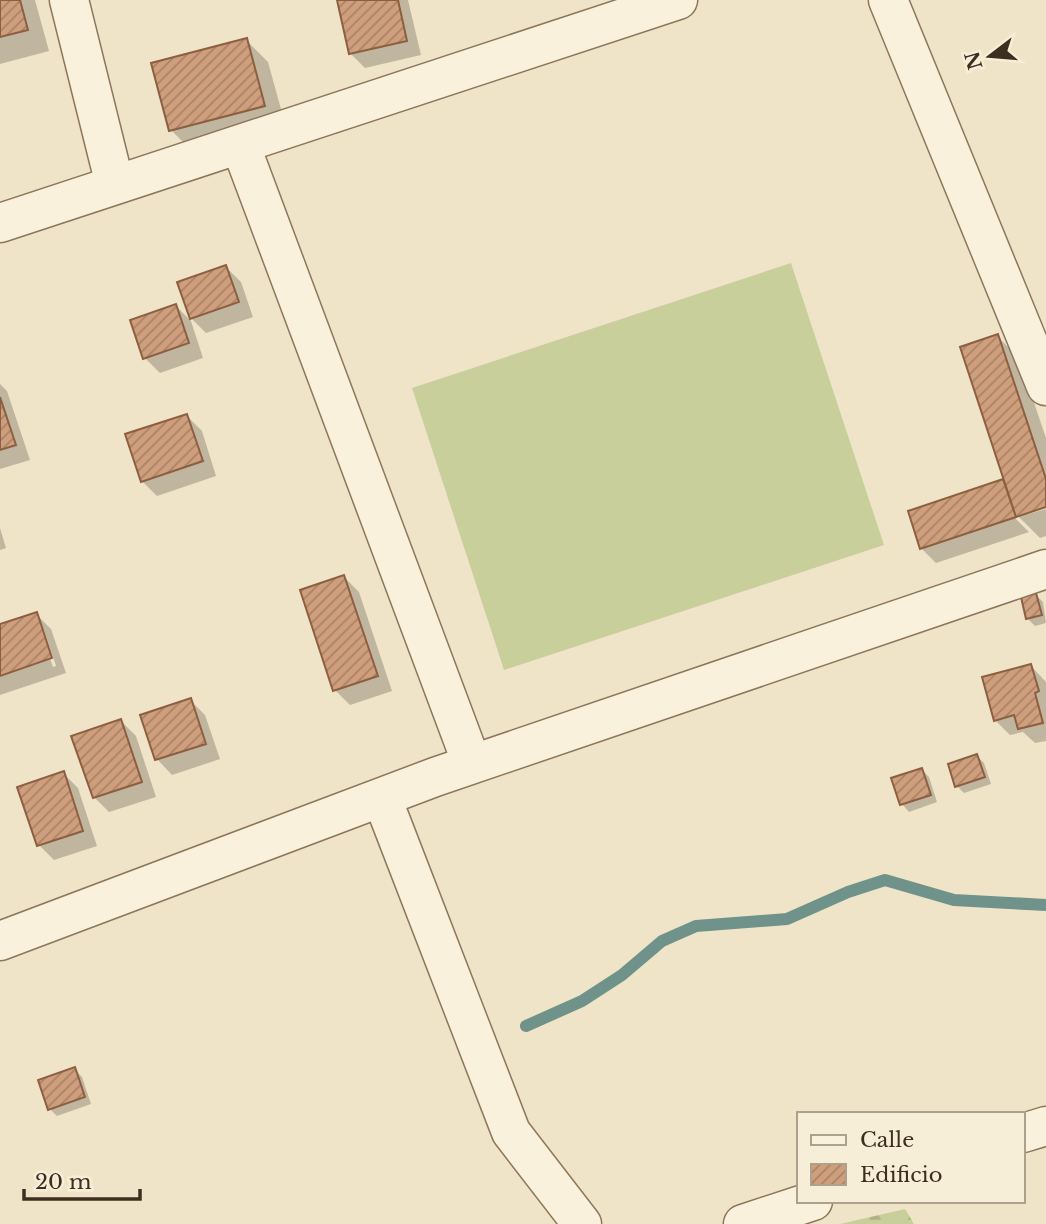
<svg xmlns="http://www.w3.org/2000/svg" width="1046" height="1224" viewBox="0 0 1046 1224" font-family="'Libre Baskerville',serif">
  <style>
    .forest { fill: url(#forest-firs) }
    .garden { fill: #c9cf9b }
    .shadow { fill: #0003; fill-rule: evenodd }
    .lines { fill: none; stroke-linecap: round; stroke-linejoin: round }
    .stream { stroke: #6f938a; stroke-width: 12 }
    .building { fill: url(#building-hatch); stroke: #8d5f41; stroke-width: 2 }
    .minor-casing { stroke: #8d765c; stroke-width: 41 }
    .minor { stroke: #faf1dc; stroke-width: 38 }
  </style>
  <defs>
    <pattern id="forest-firs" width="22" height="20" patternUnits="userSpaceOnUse" patternTransform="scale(1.75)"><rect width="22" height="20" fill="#c9cf9b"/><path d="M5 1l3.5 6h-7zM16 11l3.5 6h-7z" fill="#aeb285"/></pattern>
    <pattern id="building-hatch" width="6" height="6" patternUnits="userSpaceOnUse" patternTransform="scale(1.75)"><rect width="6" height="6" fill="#cf9f7d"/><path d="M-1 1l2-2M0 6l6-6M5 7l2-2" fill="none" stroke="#a98266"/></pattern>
  </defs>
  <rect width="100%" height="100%" fill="#f0e4c8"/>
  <!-- forest -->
  <path class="forest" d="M905,1209L914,1224H840Z"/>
  <!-- garden -->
  <path class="garden" d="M791,263L884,545L504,670L412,388Z"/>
  <!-- shadow -->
  <path class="shadow" d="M0,0H35L49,51L0,64Z
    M338,0H408L421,55L365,68L350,53Z
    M246,40L268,62L286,127L193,152L171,130Z
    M226,267L241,282L253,317L206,333L191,318Z
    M176,306L191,321L203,358L160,373L145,358Z
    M997,336L1019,358L1046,438V505L1028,511V514L1046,509V536L1040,538L1011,509L1009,512L1029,532L936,563L921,548L1003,481L1008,485Z
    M0,384L7,391L30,460L0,469Z
    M187,416L202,431L216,476L157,496L142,481Z
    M0,528L6,548L0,550Z
    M344,577L359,592L392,691L350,705L335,690Z
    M1036,595L1043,602L1046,623L1035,626L1028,619L1023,599Z
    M36,614L51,629L66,673L0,695V626ZM40,630H44L56,666L53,667Z
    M1031,666L1046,682V741L1035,743L1023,732L1010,735L995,720Z
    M190,700L205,715L220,759L172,775L157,759L143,716Z
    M121,721L136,736L156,797L109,812L94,797Z
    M977,756L984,763L991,784L964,793L957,786Z
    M922,770L929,777L937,802L909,812L902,804L894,779Z
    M63,773L78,788L97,846L54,860L39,845Z
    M74,1069L82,1077L91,1104L57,1116L50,1109Z"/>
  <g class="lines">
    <!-- stream -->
    <path class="stream" d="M526,1026L582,1001L622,975L662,941L696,926L787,919L848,892L885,880L954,900L1046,905"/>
  </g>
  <!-- building -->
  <path class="building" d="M0,0H20L28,30L0,37Z
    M337,0H398L407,41L349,54Z
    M247,38L265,106L169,131L151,63Z
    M226,265L239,302L190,319L177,282Z
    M176,304L189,343L143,359L130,320Z
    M998,334L1046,479V507L1016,517L960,347Z
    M0,397L16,445L0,450Z
    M187,414L203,461L141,482L125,434Z
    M1003,479L1016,517L920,549L908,511Z
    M344,575L378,676L333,691L300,590Z
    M1036,593L1042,615L1026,619L1021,597Z
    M37,612L52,658L0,676V624Z
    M1031,664L1039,691L1035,693L1043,723L1018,729L1014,715L994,721L982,677Z
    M191,698L206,744L155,760L140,715Z
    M121,719L142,782L93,798L71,736Z
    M977,754L985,777L955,787L948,764Z
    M922,768L931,795L900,805L891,778Z
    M64,771L83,831L37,846L17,787Z
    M75,1067L85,1097L48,1110L38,1080Z"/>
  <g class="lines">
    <!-- minor casing -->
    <g class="minor-casing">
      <path id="minor" d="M69,0L115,185
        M888,0L1046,386
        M240,144L472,764
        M0,223L678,0
        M382,798L511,1132L582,1224
        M0,941L435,777L1046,569
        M1023,1133L1046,1126
        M743,1224L813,1201"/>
    </g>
    <!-- minor -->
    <use href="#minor" class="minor"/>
  </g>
  <!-- legend -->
  <rect x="797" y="1112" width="228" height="91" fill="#f7eed8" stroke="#ada18e" stroke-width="2"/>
  <rect x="811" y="1135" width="35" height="10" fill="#faf1dc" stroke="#ada18e" stroke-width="2"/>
  <text x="860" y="1147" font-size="21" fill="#3d2e20">Calle</text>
  <rect x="811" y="1164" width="35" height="21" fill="url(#building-hatch)" stroke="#ada18e" stroke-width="2"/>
  <text x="860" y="1182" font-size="21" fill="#3d2e20">Edificio</text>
  <!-- north arrow -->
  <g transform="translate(990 56) rotate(254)" stroke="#f7eed8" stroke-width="5" paint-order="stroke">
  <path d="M0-5L12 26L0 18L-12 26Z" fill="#3d2e20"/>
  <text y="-10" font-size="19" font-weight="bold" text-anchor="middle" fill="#3d2e20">N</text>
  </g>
  <!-- scale -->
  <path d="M24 1189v10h116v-10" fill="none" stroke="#3d2e20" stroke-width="3.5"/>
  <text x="35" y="1189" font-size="21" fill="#3d2e20" stroke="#f7eed8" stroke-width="5" paint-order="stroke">20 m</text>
</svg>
